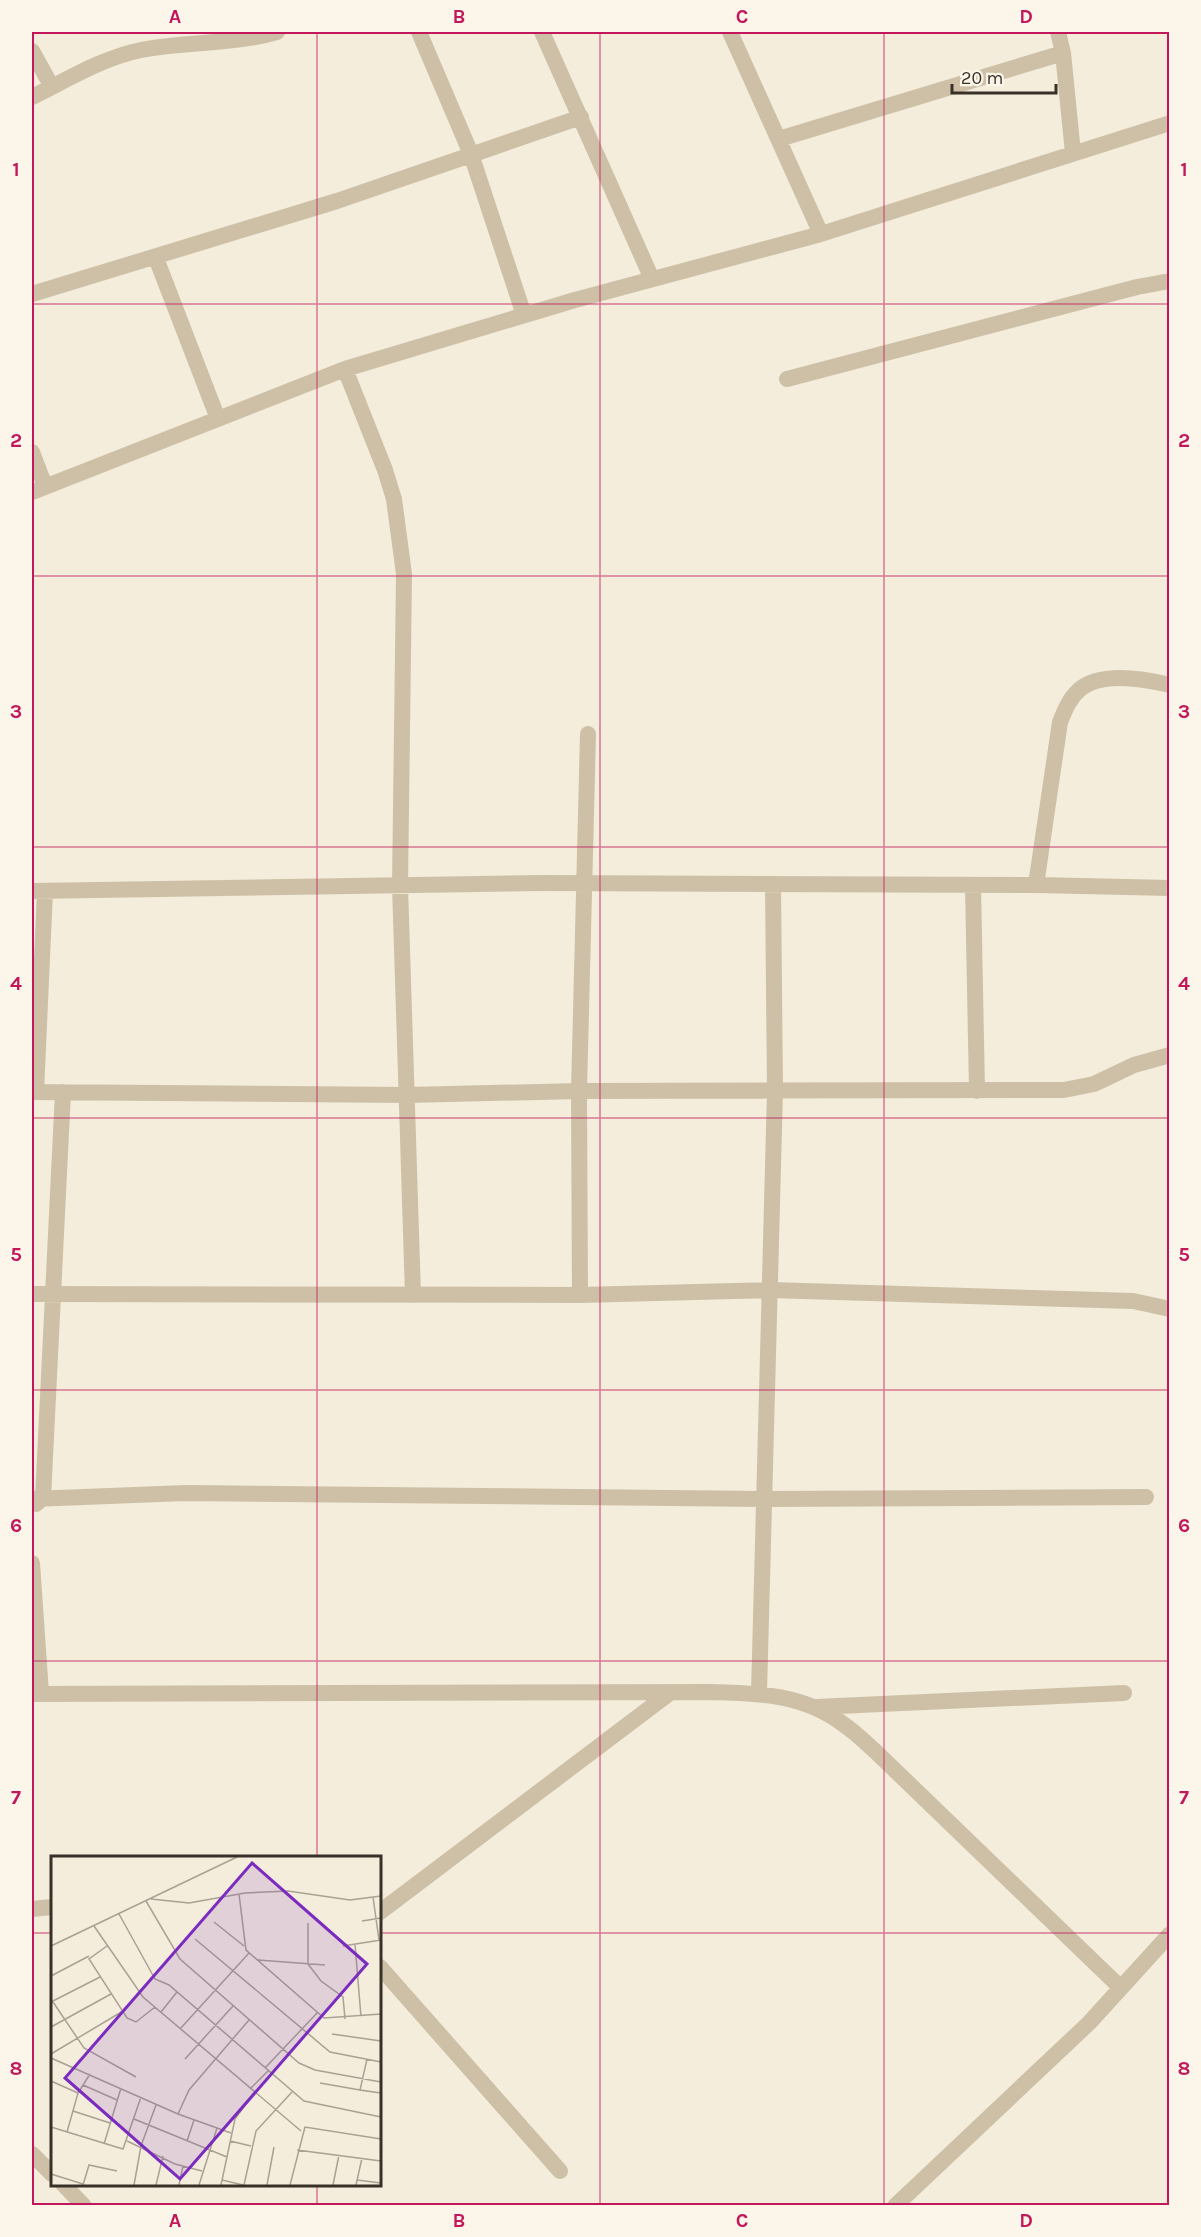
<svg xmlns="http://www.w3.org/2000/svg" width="1201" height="2237" viewBox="0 0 1201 2237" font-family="Karla,sans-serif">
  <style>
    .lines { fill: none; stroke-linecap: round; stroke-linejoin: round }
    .minor { stroke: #cdc0a6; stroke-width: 16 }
    .grid { fill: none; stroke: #c2185b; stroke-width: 1.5; stroke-opacity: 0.55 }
    .inset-road { fill: none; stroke: #a9a194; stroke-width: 1.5 }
    .view { fill: #7b2cbf; fill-opacity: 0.15; stroke: #7b2cbf; stroke-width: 3 }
    .inset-edge { fill: none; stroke: #393028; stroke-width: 3 }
    .neatline { fill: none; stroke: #c2185b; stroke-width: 2 }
    .grid-label { font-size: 20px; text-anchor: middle; font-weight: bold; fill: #c2185b }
  </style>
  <rect width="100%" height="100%" fill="#f4eddc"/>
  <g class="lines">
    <!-- minor -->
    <path class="minor" d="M419,32L471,154L524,315
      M542,32L652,279
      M730,32L821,234
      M1058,32L1063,53L1073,153
      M32,51L52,87
      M32,97C67,80 102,58 141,50C186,41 232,45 277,32
      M779,139L1063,53
      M156,258L218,419
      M32,294L337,201L581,117
      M345,369L385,470L394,499L404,574L400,886L413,1295
      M787,379L1137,287L1170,281
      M32,452L45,486
      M32,492L345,369L575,300L821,234L1170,123
      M973,885L977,1091
      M1036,885L1060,722C1065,710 1069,699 1079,690C1100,671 1145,679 1170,685
      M32,891L543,883L1036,885L1170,888
      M32,1092L408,1095L579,1091L1064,1090L1094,1084L1134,1065L1170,1055
      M36,1092L45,891
      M32,1294L580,1295L770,1290L1133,1301L1170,1309
      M580,1295L579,1091L588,734
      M32,1499L186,1493L764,1499L1146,1497
      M36,1504L43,1498L63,1092
      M32,1563L41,1693
      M759,1693L775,1091L773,884
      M32,1694L710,1692C758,1693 803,1694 843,1724C855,1732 865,1742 875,1751L1121,1988
      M816,1707L1124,1693
      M32,1909L52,1907
      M380,1912L671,1692
      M380,1967L560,2171
      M32,2154L52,2174
      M63,2184L84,2206
      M895,2206L1089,2023L1170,1934"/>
  </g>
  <!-- grid -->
  <path class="grid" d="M317,32V1858M600,32V2206M884,32V2206M32,304H1170M32,576H1170M32,847H1170M32,1118H1170M32,1390H1170M32,1661H1170M32,1933H52M380,1933H1170M317,2184V2206"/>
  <!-- overview -->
  <g transform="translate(51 1856)">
    <rect width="330" height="330" fill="#f4eddc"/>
    <path class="inset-road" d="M188,38L195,94L273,162L330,158M322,41L328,84M100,43L138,47L194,37L237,35L299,44L330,40M95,45L129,103L248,207L264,214L330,226M68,58L104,123L118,129L253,245L330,261M311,65L330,62M163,66L193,90M257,67V108L270,125L292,141L294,163M43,70L92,141L250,275M144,83L279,196L330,206M304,88L310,161M0,90L186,1M56,90L38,103L76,162L85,166L104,151M292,90L330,84M207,104L274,109M0,120L38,100M0,143L33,192L85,221M0,146L49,121M110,156L126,136M0,171L60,138M129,173L198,97M281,178L330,185M0,198L72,155M0,202L127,258L180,277M134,203L182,150M316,203L309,234L330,237M214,212L267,156M0,225L27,237M269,227L309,234M32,229L66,244M199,233L217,215M22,255L59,267M127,258L138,234L198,164M83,263L176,301M0,271L72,293L90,241M16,276L27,237L39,218M76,285L124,308L151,315M136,285L143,264M179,285L200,290M53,288L70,232M246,294L330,305M0,318L32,328M171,324L192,329M306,324L330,327M32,329L38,309L66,315M83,329L90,290L105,249M105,329L112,300M128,329L132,310M148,329L166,272M170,329L184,263L203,237M193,329L205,275L241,236M216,329L223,291M239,329L254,271L330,283M282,329L288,299M305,329L311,302"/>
    <path class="view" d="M201,7L316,108L129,323L14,222Z"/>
    <rect width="330" height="330" class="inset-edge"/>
  </g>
  <!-- border -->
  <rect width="1201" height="2237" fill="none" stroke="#fbf6e9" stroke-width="66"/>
  <!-- scale -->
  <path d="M952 84v9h104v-9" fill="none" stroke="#393028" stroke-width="3"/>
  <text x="961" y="84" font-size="18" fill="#393028" stroke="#fbf6e9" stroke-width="4.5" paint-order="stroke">20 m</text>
  <rect x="33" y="33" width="1135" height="2171" class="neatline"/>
  <g class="grid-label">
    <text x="175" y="23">A</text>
    <text x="459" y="23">B</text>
    <text x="742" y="23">C</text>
    <text x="1026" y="23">D</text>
    <text x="16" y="176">1</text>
    <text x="1184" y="176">1</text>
    <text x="16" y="447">2</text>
    <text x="1184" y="447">2</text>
    <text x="16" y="718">3</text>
    <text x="1184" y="718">3</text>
    <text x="16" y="990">4</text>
    <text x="1184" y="990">4</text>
    <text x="16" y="1261">5</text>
    <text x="1184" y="1261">5</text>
    <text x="16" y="1532">6</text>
    <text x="1184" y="1532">6</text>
    <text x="16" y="1804">7</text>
    <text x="1184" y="1804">7</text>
    <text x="16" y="2075">8</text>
    <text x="1184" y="2075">8</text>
    <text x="175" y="2227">A</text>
    <text x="459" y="2227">B</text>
    <text x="742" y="2227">C</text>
    <text x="1026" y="2227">D</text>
  </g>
</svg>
